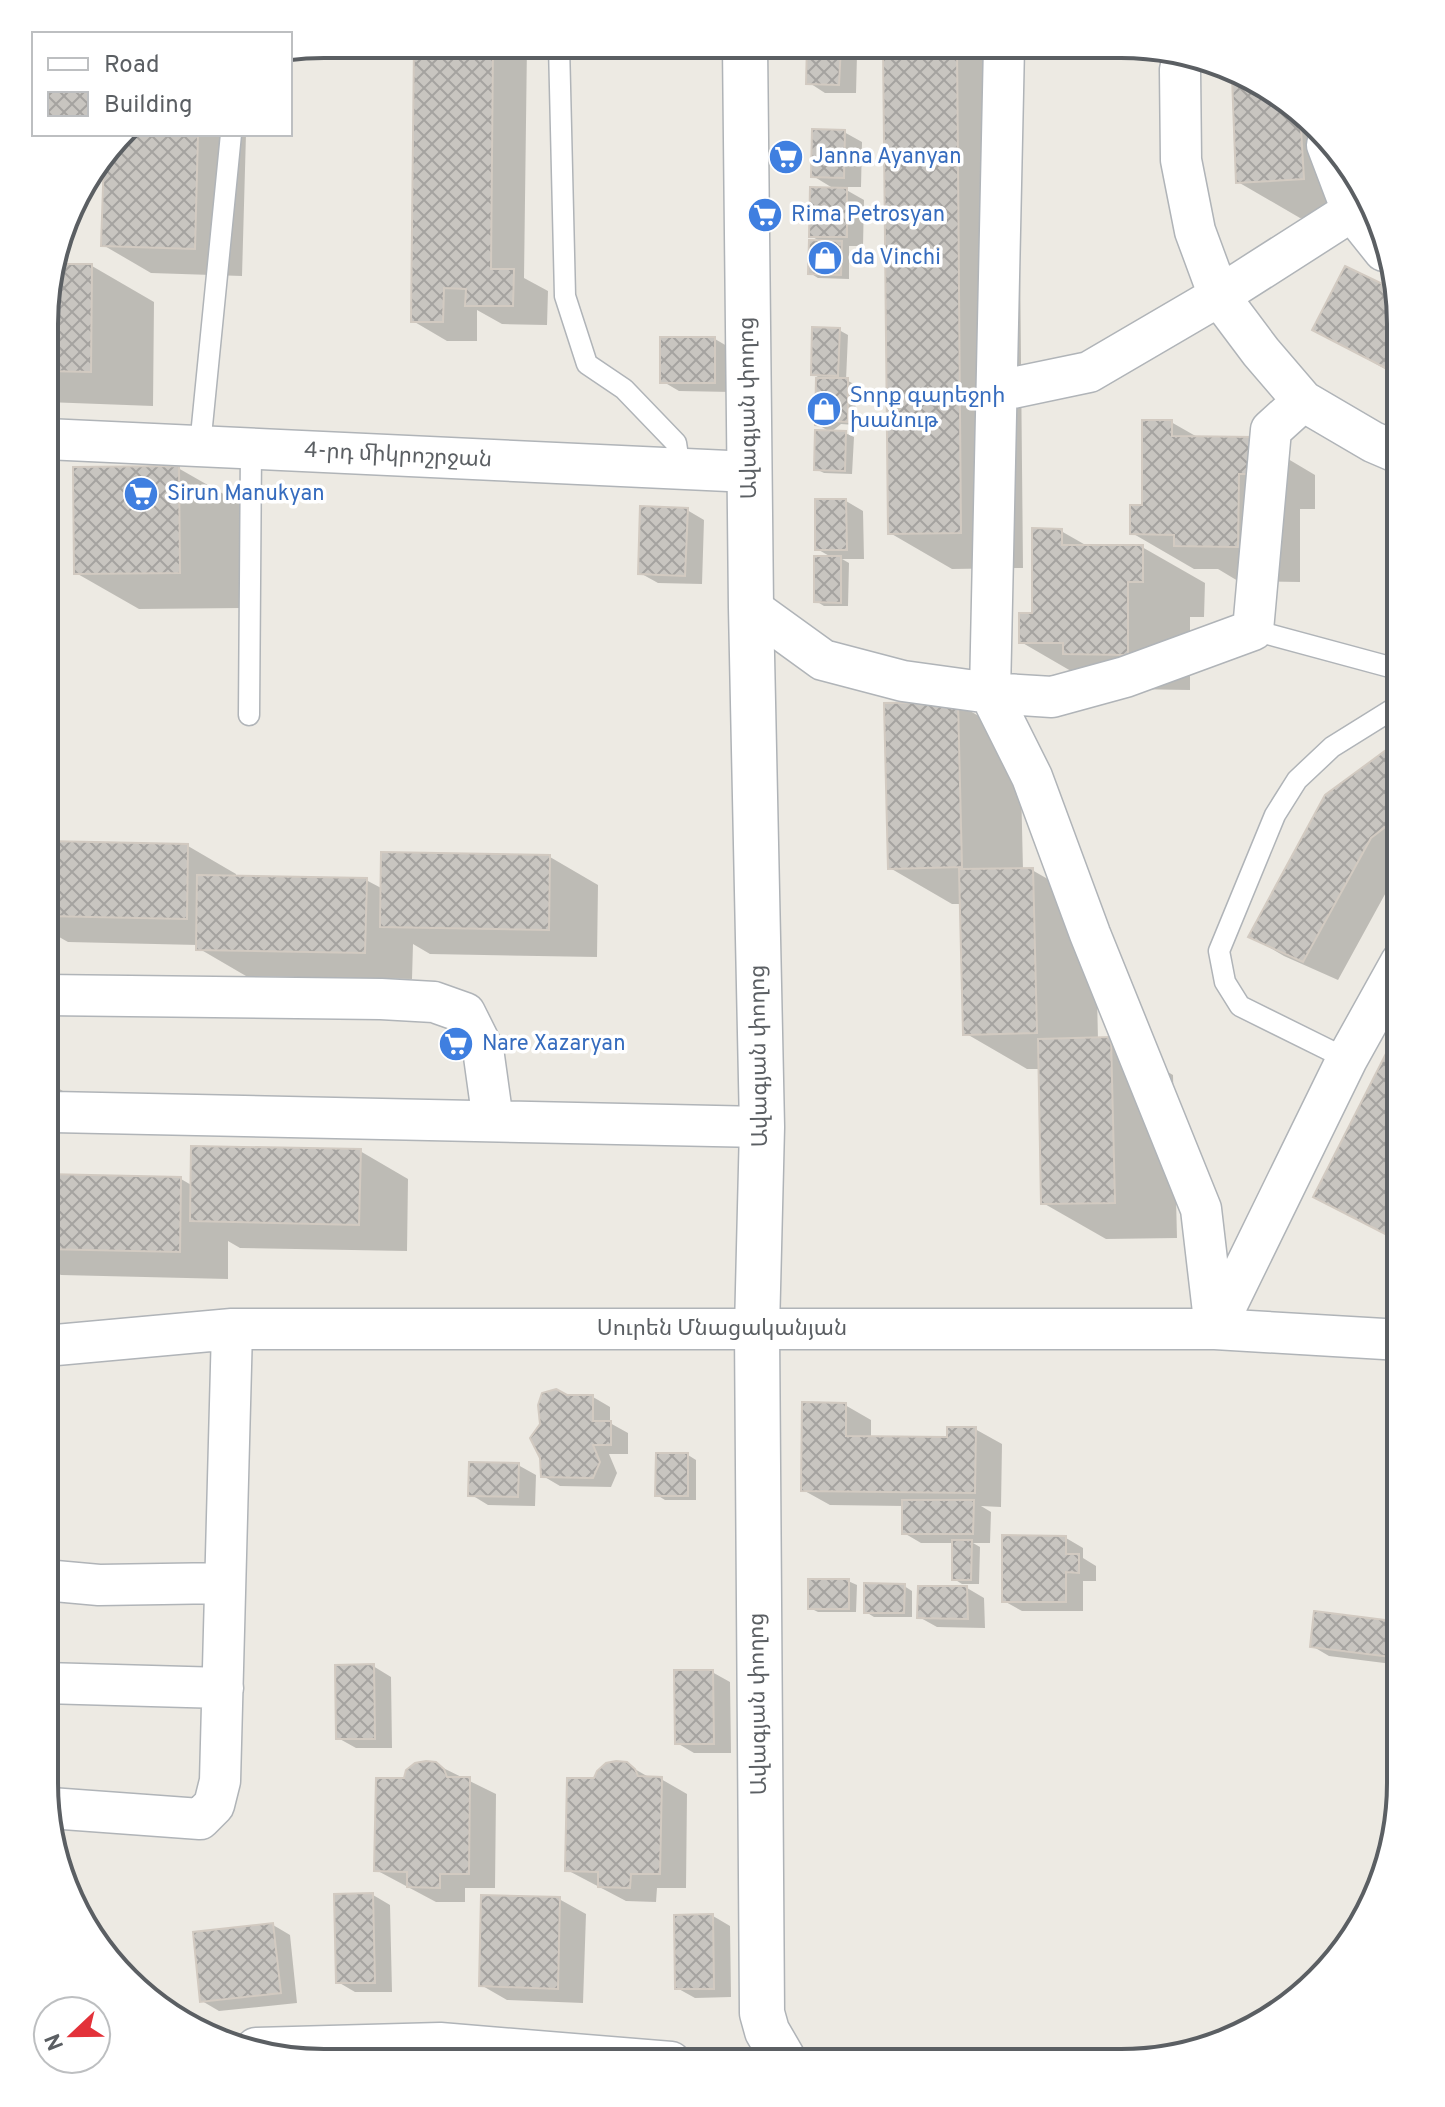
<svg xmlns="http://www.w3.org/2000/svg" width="1445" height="2107" viewBox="0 0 1445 2107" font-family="Overpass,'Noto Sans Armenian',sans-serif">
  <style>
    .shadow { fill: #0003 }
    .building { fill: url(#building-cross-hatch); stroke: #d2cac1; stroke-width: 2 }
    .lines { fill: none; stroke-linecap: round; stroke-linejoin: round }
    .lane-casing { stroke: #b0b4b8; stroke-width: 23 }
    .street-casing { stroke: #b0b4b8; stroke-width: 43 }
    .secondary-casing { stroke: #afb3b7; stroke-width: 47 }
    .lane { stroke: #fff; stroke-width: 20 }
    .street { stroke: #fff; stroke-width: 40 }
    .secondary { stroke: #fff; stroke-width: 44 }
    .labels { text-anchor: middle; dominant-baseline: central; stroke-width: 7; stroke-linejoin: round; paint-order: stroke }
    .shop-label { font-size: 22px; fill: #366cbe; stroke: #fff; text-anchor: start }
    .street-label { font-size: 22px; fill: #5b5f63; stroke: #fff }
    .rim { fill: none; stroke: #5b5f63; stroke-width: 4 }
  </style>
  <defs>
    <pattern id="building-cross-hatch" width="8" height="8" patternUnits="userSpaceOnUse" patternTransform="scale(2)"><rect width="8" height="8" fill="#c8c5c0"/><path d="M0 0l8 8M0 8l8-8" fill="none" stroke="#a5a3a0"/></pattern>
  </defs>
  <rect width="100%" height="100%" fill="#edeae3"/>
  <!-- shadow -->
  <path class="shadow" d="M416,44L527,45L524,278L548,291L547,325L502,324L477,310V341H447L413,321Z
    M809,45L861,46V54L857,55L856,93H825L808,82Z
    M885,46H1007L1018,52L1023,568L952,569L890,533Z
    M1234,78L1291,102L1364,190L1366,214L1300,218L1238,182Z
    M844,132L862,142L861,187H841L864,200L863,246H849V279L818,278L810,273L823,243L811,236L836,190L813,176Z
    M123,134H246L242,276L151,273L103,245L106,154Z
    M92,266L154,302L153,406L46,402V287Z
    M1401,323V378L1314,329Z
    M839,330L848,335L846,380L856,385L855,425L841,424L831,432L845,433L854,437L852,474L824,473L816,469L830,432L817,424L818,377L813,374Z
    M715,339L732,349V392L679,391L662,381Z
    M1171,422L1199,438H1253L1315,475V509H1300V582L1238,581L1218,569H1194L1132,533L1144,507Z
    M178,468L241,504L242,608L139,609L76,573Z
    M846,501L863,511L864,559H842L849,563L848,606H824L816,601L833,558L817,549Z
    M687,510L704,520L702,584L658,583L640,573Z
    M1061,531L1089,547H1142L1205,583L1204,617H1190V690L1128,689L1083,678L1021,642L1034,615Z
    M958,704L1020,740L1023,870H1032L1095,906L1098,1040L1111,1039L1173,1075L1177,1238L1106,1239L1043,1203L1040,1069H1027L965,1033L962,904H952L890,868Z
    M1401,741V865L1338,980L1284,956L1250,936Z
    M46,843L188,846L236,874V877L366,880L383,889L550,857L598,885L597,957L430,954L413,944L412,979L246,976L198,948V945L68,942L45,929Z
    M45,1081L72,1096L57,1131V1176L181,1179L193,1186L360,1151L408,1179L407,1251L240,1248L228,1241V1279L61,1275L45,1266Z
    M593,1397L610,1407V1423L628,1433V1454H609L617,1473L611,1487L560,1486L543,1476Z
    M845,1405L871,1420V1439H949L975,1429L1002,1444L1001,1507L981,1506L991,1512L990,1543H973L980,1547L979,1584H962L954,1579V1543H921L904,1533V1506L830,1505L803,1490Z
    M688,1455L696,1460V1500H665L657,1495Z
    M518,1465L536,1475L535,1506L488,1505L470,1494Z
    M1066,1538L1083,1548V1558L1096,1566V1581H1083V1611H1022L1004,1601Z
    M848,1581L857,1585L856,1612H818L810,1608Z
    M904,1586L912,1591V1617H874L866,1612Z
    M967,1588L984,1598L985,1628L937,1627L919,1617Z
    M1316,1614L1400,1624V1665L1329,1656L1312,1646Z
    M373,1666L391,1677L392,1748H356L338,1738Z
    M712,1672L730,1682L731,1753H694L677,1743Z
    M435,1764L496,1794L495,1888H465V1902H436L376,1870L405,1780Z
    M626,1764L652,1779H661L687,1794L686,1888H657L656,1902L626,1901L567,1870L596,1780Z
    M373,1895L390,1905L392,1992H355L338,1982Z
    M559,1899L586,1914L583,2003L507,2000L481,1985Z
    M713,1916L730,1926L731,1997L695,1998L677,1988Z
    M273,1925L290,1935L297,2003L219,2011L202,2001Z"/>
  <!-- building -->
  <path class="building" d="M414,44H493L491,269H514L513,306H465L466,289L444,288L443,322H411Z
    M807,45L841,46L839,85L806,84Z
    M883,46H957L961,533L888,534Z
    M1232,77L1291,102L1300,112L1304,179L1236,183Z
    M812,129L845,130L844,178L811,177Z
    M123,134H198L195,249L101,246L104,157Z
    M810,187L847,188V237H809Z
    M809,240L842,241L841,275L808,274Z
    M54,264H92L91,372L46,371V287Z
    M1345,266L1393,289L1401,323V376L1312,330Z
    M812,327L840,328L838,376L811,375Z
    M660,337H715V383H660Z
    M816,378H848V422L832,421L825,426L815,425Z
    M1142,420H1172V436L1253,437V474H1239L1238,547L1174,546V535L1130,534V505H1142Z
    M815,430L846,431L845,471L814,470Z
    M179,466L180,573L74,574L73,467Z
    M815,499H846L847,550H815Z
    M640,506L688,508L685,576L638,574Z
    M1032,528L1062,529V545H1143V582H1128V655L1063,654V643H1019V613H1032Z
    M814,556H841V603L814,602Z
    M958,702L962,867L888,869L884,703Z
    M1401,739V815L1371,838L1303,962L1248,937L1325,795Z
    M46,841L188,844L187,919L45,916Z
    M381,852L550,855L549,930L380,927Z
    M1033,868L1037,1033L963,1035L959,869Z
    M197,875L367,878L365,953L196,950Z
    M1397,1032L1401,1033V1242L1313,1197Z
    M1111,1037L1115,1203L1041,1204L1038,1039Z
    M191,1146L361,1149L359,1225L190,1221Z
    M45,1174L181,1177L180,1252L45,1249Z
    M556,1389L567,1395H593V1421H611V1445H593L600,1462L593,1478L541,1477L540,1458L530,1438L540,1424L538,1405L542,1393Z
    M802,1402L846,1403V1436L947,1437V1427H976L975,1493L801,1491Z
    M656,1453H688V1496H655Z
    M469,1462L519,1463L518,1497L468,1496Z
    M902,1500H974L973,1534H902Z
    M1002,1535L1066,1536V1554H1079V1573L1066,1572V1602H1002Z
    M952,1540H972L971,1580H952Z
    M808,1579H849V1609H808Z
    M864,1583L905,1584L904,1613H864Z
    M918,1586H967L968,1619L917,1618Z
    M1314,1611L1400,1622V1658L1310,1647Z
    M374,1664L375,1739H336L335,1665Z
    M674,1670H713L714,1744H675Z
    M426,1761L436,1762L444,1769L447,1777H470L469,1874H440V1888L407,1887V1872L374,1871L376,1778H404L406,1770L415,1763Z
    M616,1761L627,1762L635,1769L638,1776L662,1777L660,1874H631L630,1888L598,1887V1872L565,1871L567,1778H594L597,1771L606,1763Z
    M373,1893L375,1983H336L334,1894Z
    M481,1895L560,1897L558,1989L479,1986Z
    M713,1914L714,1989H675L674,1915Z
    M273,1923L281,1993L200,2002L193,1932Z"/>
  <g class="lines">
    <!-- lane casing -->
    <g class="lane-casing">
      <path id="lane" d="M559,45L565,296L587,364L624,389L676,443L680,469
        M200,446L231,134
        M1253,630L1401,670
        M249,715L251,449
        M1347,1059L1240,1006L1225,982L1219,951L1275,815L1297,780L1332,747L1401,704"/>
    </g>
    <!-- street casing -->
    <g class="street-casing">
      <path id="street" d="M1004,46L990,693L1032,777L1090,934L1201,1209L1215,1329
        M1183,57L1180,70L1181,160L1195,231L1219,296L1261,352L1303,401L1373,442L1401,454
        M1327,145L1352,211L1384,251
        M998,391L1089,372L1219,296L1352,211
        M46,439L750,472
        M751,608L823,660L903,681L990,693L1052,697L1125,677L1253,630L1271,430L1303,401
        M45,995L381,999L434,1002L465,1013L483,1049L493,1121
        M45,1109L53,1112L762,1127
        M1215,1329L1347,1059L1401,962
        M45,1346L232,1329H1215L1401,1340
        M44,1580L99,1585L225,1583
        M44,1683L223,1688
        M50,1808L200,1819L214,1805L220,1781L232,1329
        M256,2048L440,2043L671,2062"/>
    </g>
    <!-- secondary casing -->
    <g class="secondary-casing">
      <path id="secondary" d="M745,45L751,608L762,1127L757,1329L762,2013L767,2031L785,2062"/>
    </g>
    <!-- lane -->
    <use href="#lane" class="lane"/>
    <!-- street -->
    <use href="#street" class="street"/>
    <!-- secondary -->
    <use href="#secondary" class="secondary"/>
  </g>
  <!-- icons -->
  <defs>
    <g id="supermarket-disc" transform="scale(1.8)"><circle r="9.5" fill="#3f7fe0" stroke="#fff"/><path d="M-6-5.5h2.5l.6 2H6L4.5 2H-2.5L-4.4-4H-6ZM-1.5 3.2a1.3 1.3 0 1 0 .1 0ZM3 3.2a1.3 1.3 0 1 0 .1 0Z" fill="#fff"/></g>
    <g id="shop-disc" transform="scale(1.8)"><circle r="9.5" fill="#3f7fe0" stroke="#fff"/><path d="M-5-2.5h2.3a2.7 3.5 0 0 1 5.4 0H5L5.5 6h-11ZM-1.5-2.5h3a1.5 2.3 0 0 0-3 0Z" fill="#fff"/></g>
  </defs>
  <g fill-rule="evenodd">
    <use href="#supermarket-disc" x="786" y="157"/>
    <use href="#supermarket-disc" x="765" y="215"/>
    <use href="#shop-disc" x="825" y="258"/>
    <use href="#shop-disc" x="824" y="409"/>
    <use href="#supermarket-disc" x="141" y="494"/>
    <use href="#supermarket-disc" x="456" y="1044"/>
  </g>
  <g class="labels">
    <!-- shop labels -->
    <g class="shop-label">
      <text x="812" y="157">Janna Ayanyan</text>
      <text x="791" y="215">Rima Petrosyan</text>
      <text x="851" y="258">da Vinchi</text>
      <text x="850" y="396">Տորք գարեջրի<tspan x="850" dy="25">խանութ</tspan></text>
      <text x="167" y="494">Sirun Manukyan</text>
      <text x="482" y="1044">Nare Xazaryan</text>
    </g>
    <!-- street labels -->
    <g class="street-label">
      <text transform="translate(749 408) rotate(-91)">Ավագյան փողոց</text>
      <text transform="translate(398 456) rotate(3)">4-րդ միկրոշրջան</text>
      <text transform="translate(760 1056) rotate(-91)">Ավագյան փողոց</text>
      <text x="722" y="1329">Սուրեն Մնացականյան</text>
      <text transform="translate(759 1704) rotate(-91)">Ավագյան փողոց</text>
    </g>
  </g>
  <!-- crop -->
  <path d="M0 0H1445V2107H0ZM324 58H1121A266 266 0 0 1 1387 324V1783A266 266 0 0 1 1121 2049H324A266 266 0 0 1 58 1783V324A266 266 0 0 1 324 58Z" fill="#fff" fill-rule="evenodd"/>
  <path class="rim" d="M324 58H1121A266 266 0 0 1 1387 324V1783A266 266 0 0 1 1121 2049H324A266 266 0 0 1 58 1783V324A266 266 0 0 1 324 58Z"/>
  <!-- legend -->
  <rect x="32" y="32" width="260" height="104" fill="#ffffff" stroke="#bdbfc1" stroke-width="2"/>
  <rect x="48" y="58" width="40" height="12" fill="#ffffff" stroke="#bdbfc1" stroke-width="2"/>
  <text x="104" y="72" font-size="24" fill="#5b5f63">Road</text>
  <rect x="48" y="92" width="40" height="24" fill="url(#building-cross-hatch)" stroke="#bdbfc1" stroke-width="2"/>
  <text x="104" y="112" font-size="24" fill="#5b5f63">Building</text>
  <!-- north arrow -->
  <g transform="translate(72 2035) rotate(248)"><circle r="38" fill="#ffffff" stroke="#bdbfc1" stroke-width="2"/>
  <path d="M0-6L14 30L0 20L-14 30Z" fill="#e3323a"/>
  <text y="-12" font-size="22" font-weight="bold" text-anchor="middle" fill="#5b5f63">N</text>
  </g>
</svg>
